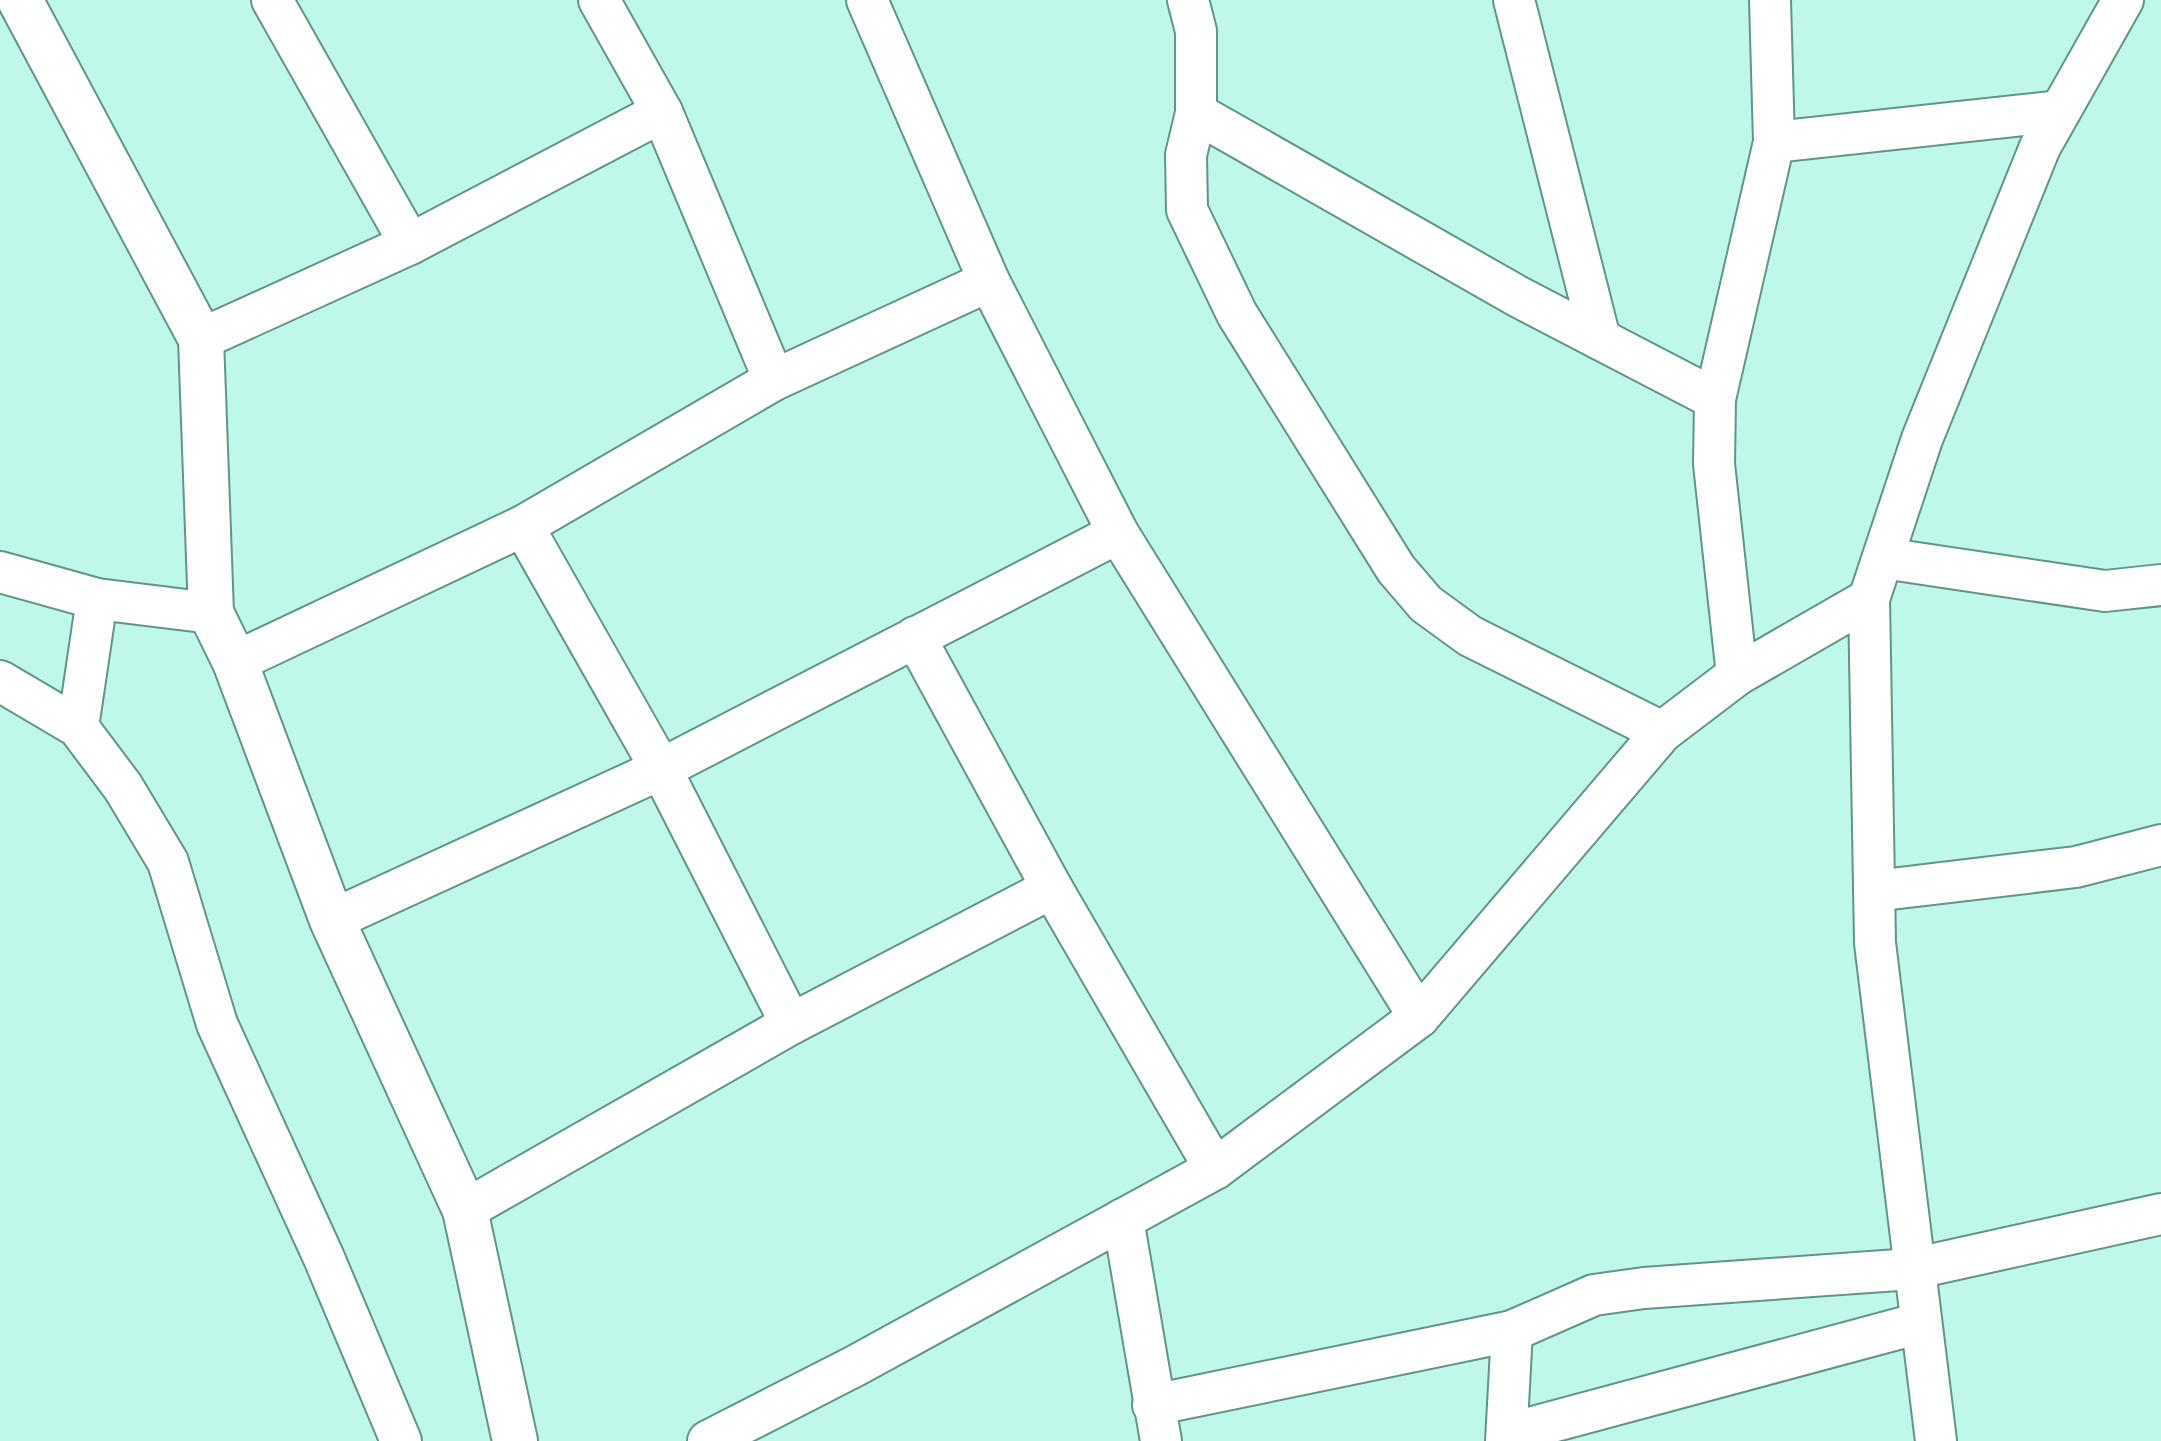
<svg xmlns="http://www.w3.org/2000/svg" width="2161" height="1441" viewBox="0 0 2161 1441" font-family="Manrope,sans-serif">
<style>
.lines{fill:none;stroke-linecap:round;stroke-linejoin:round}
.minor-casing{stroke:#5f958a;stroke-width:44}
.tertiary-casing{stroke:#5f958a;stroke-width:48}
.minor{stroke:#fff;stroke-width:40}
.tertiary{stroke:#fff;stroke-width:44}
</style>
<rect width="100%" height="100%" fill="#bff8eb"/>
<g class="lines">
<g class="minor-casing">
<g id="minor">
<polyline points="272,0 410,244"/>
<polyline points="599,0 662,112 774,380"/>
<polyline points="867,0 989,281 1118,533 1419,1017"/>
<polyline points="1188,0 1196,31 1196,113 1186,155 1187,210 1237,314 1396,569 1426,604 1470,636 1662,732"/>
<polyline points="1514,0 1600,339"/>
<polyline points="1196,113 1517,296 1715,399"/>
<polyline points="1774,142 2060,111"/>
<polyline points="201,339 410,244 662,112"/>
<polyline points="523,526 661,769 791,1024"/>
<polyline points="1883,558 2105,591 2161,585"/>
<polyline points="0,572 97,599 211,613"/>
<polyline points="1869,599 1875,943 1936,1441"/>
<polyline points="915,637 1052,888 1215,1169"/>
<polyline points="235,662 523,526 774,380 989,281"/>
<polyline points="1737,675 1714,464 1715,399 1774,142 1770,0"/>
<polyline points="0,681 78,727 123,787 168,862 217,1024 324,1258 401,1441"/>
<polyline points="78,727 97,599"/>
<polyline points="1874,891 2076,867 2161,845"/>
<polyline points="332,920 661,769 1118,533"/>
<polyline points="465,1210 791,1024 1052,888"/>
<polyline points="1123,1219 1161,1441"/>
<polyline points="1153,1405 1512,1331 1594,1295 1644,1288 1912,1269 2161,1214"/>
<polyline points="1507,1434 1920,1323"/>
<polyline points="708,1441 855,1366 1215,1169 1419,1017 1662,732 1737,675 1869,599 1922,439 2040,147 2123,0"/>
<polyline points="1506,1441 1512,1331"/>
</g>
</g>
<g class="tertiary-casing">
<polyline id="tertiary" points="20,0 201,339 211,613 235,662 332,920 465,1210 515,1441"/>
</g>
<use href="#minor" class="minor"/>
<use href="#tertiary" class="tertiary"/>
</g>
</svg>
